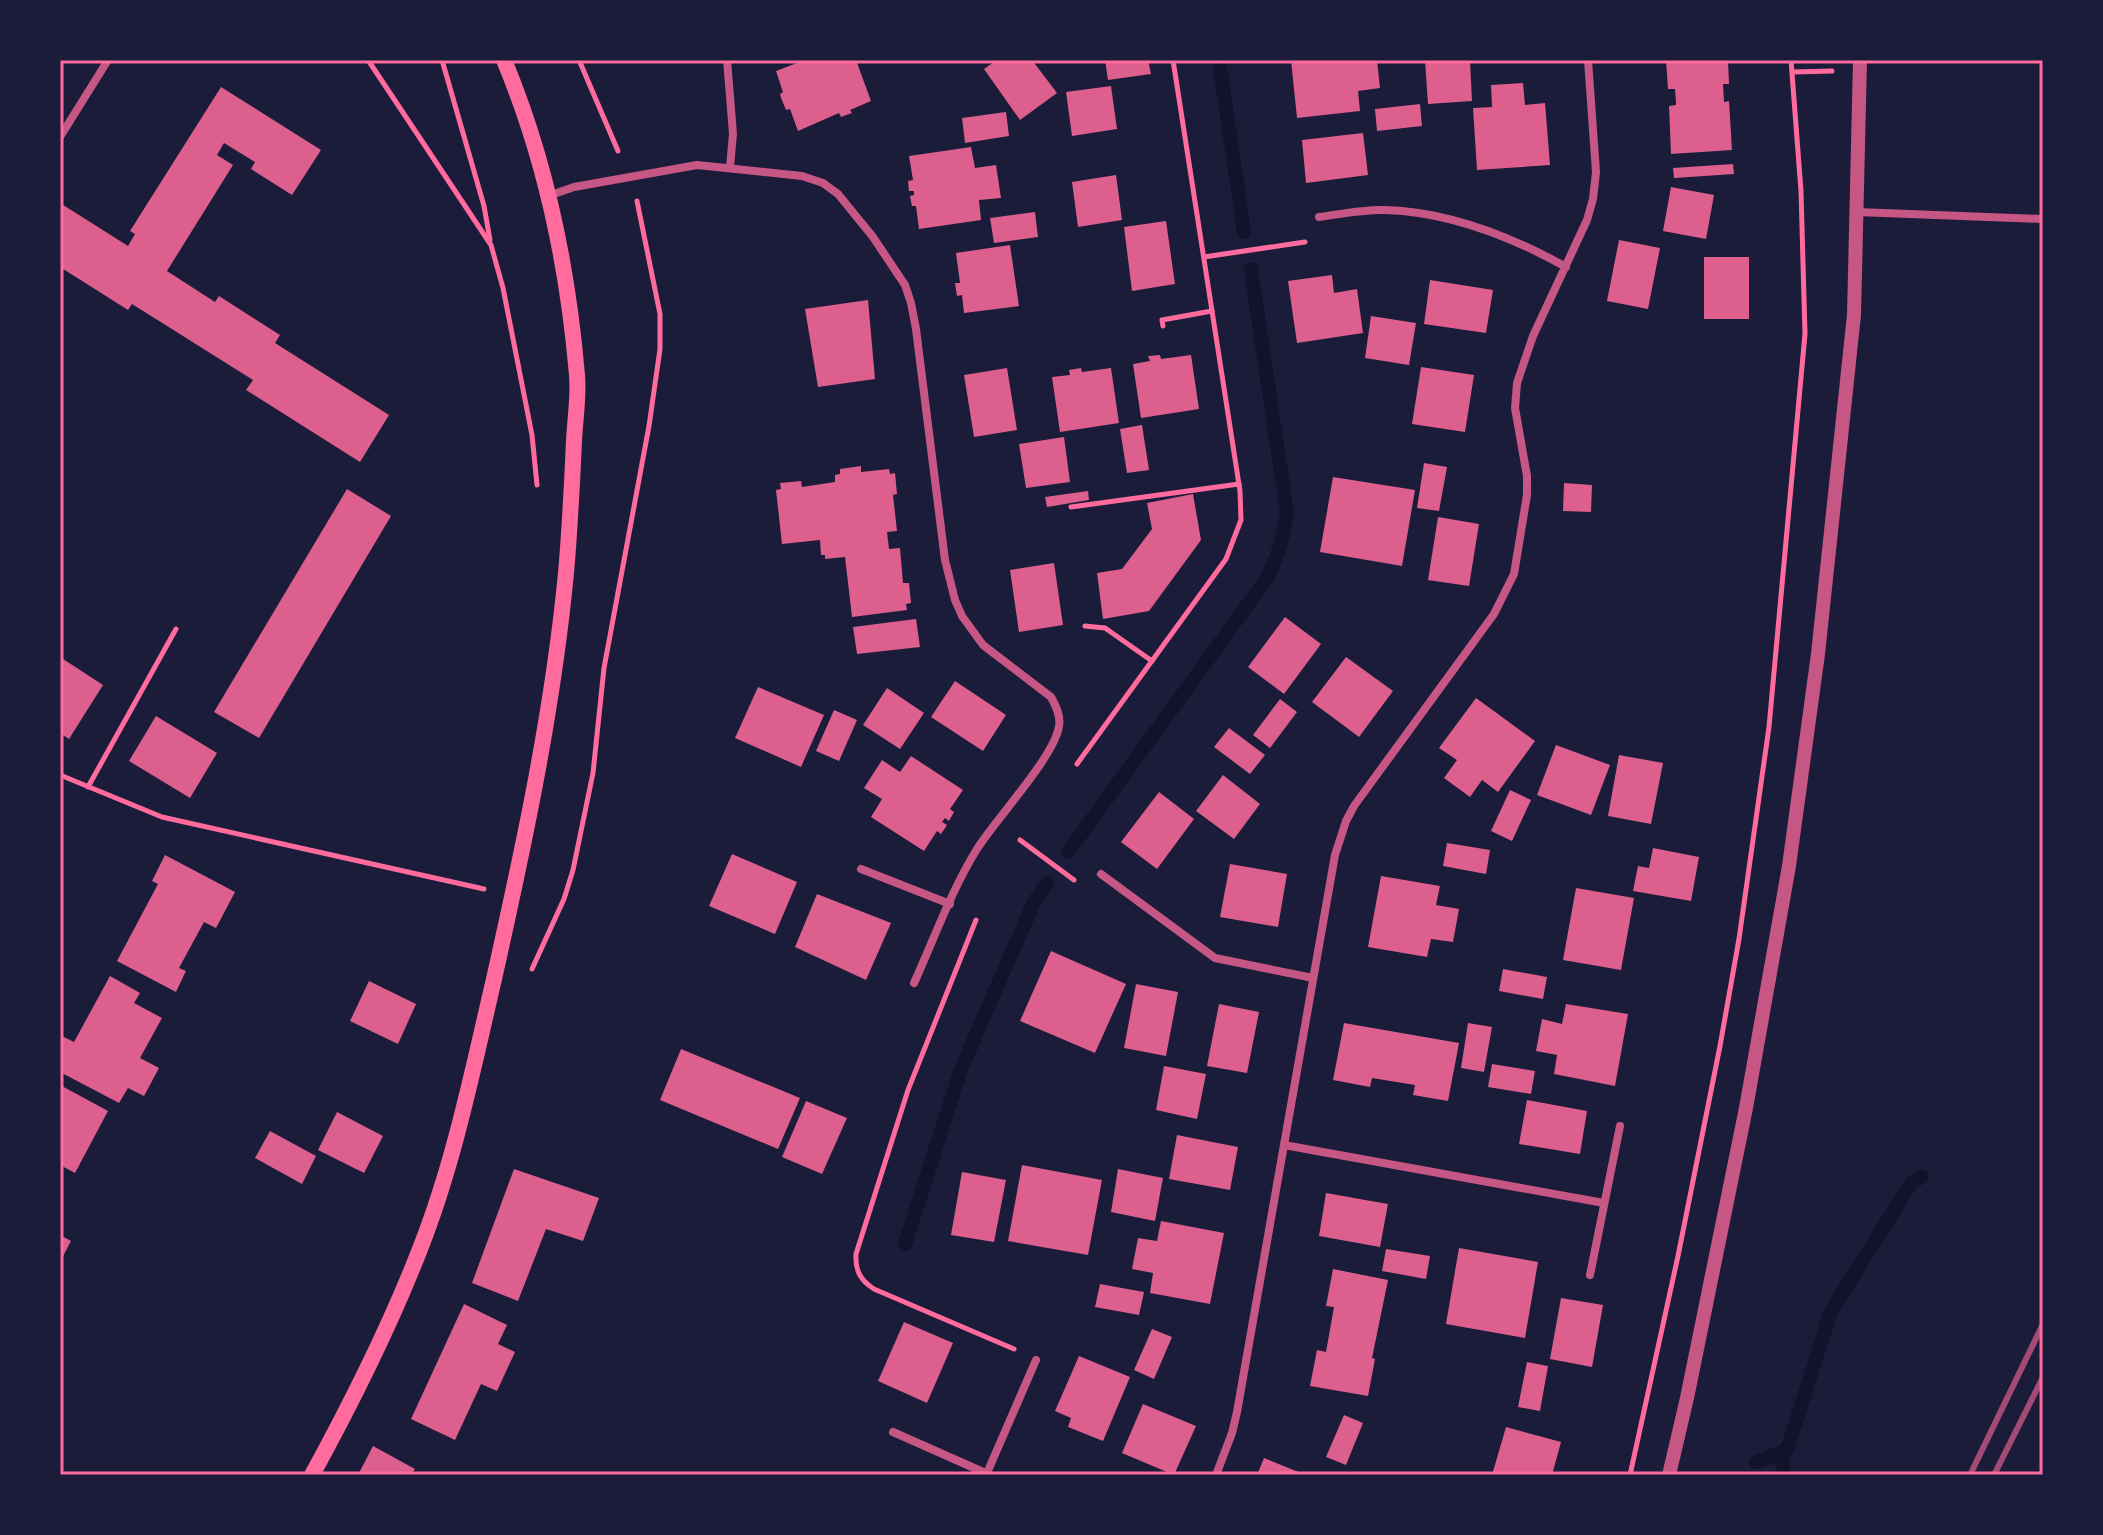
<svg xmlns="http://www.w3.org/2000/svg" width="2103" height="1535" viewBox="0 0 2103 1535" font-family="'Noto Sans',sans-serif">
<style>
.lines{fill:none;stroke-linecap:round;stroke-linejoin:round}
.stream{stroke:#12122b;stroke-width:14}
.building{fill:#dd5f8e}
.path{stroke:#ff6b9d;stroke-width:5}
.minor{stroke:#c65784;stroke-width:8}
.tertiary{stroke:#c65784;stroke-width:14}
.secondary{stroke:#ff6b9d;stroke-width:16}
.rail{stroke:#a44b75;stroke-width:6}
.neatline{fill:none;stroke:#ff6b9d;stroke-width:3}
</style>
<rect width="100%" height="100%" fill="#1b1b3a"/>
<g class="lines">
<g class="stream">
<polyline points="1219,60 1244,232"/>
<path d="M1068 852 1267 578C1278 556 1284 537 1287 513L1251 269"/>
<polyline points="905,1244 961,1069 1034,902 1047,883"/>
<polyline points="1781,1453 1784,1475"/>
<polyline points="1756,1462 1787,1450 1831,1311 1912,1182 1922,1177"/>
</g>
</g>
<g class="building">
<polygon points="805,60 856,60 871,101 850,110 852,113 841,117 839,113 798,131 790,109 786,110 781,98 780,94 783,92 776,71"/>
<polygon points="997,60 1032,60 1057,93 1020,120 984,69"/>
<polygon points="1105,60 1148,60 1151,74 1108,80"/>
<polygon points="1291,60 1377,60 1380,88 1358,91 1360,111 1297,118"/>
<polygon points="1425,60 1470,60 1472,101 1428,104"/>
<polygon points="1666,60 1728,60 1729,84 1723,84 1724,102 1729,101 1732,150 1671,154 1669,106 1676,105 1676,102 1675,89 1668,89"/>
<polygon points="1523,83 1525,105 1545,103 1550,165 1477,170 1473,108 1492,107 1491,85"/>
<polygon points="1111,86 1117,129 1072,136 1066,92"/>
<polygon points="221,87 321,150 292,195 251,169 255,162 224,143 217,155 233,165 167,271 215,302 219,296 280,335 275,343 389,415 360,462 246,390 253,380 132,304 128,310 60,267 60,203 128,246 135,234 130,231"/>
<polygon points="1420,104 1422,126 1377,131 1375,109"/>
<polygon points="1006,112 1009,136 965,143 962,118"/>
<polygon points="1363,133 1368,175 1306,183 1302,140"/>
<polygon points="971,147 975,168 996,165 1001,198 979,200 981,220 919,229 916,206 912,206 910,196 914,195 914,191 909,191 908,181 913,180 909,156"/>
<polygon points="1733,164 1734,174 1674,178 1673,168"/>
<polygon points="1116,175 1122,220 1078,227 1072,182"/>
<polygon points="1671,187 1714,195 1706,239 1663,231"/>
<polygon points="1035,212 1038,237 994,243 990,218"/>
<polygon points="1166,221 1175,284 1132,291 1124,227"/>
<polygon points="1619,240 1660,248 1648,309 1607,301"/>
<polygon points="1010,245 1019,306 964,313 962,295 957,296 955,283 960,283 956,253"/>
<rect x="1704" y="257" width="45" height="62"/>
<polygon points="1332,275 1334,293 1357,289 1363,333 1297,343 1288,281"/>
<polygon points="1430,280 1493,290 1486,333 1424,324"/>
<polygon points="868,300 875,379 818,387 805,309"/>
<polygon points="1371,316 1416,323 1409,365 1365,358"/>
<polygon points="1160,355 1161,359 1191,355 1199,409 1141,418 1133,364 1150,361 1148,356"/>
<polygon points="1421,367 1474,375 1465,432 1412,424"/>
<polygon points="1007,368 1017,430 974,437 964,375"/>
<polygon points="1081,368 1082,372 1111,368 1119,423 1060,432 1052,377 1070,375 1069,370"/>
<polygon points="1142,425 1149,470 1127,473 1120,429"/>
<polygon points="1064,437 1070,482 1026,488 1019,444"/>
<polygon points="1424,463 1447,467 1439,511 1417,508"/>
<polygon points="861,466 861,472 889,469 890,474 895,473 897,494 893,495 897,531 887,532 889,549 900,548 903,583 909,583 911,603 906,604 907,610 852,617 845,557 825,559 825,555 821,555 820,540 782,544 776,490 781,489 780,483 801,481 802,487 835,482 835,475 840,474 840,469"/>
<polygon points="1333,477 1415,490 1402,566 1320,552"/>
<polygon points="1564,483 1592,485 1591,512 1563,511"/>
<polygon points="347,489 391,516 259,738 214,712"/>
<polygon points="1088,491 1089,500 1047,507 1045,497"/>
<polygon points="1193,494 1201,540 1149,611 1103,619 1097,573 1122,569 1152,529 1147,503"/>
<polygon points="1438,517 1479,524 1469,586 1428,580"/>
<polygon points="1054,563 1063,625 1019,632 1010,570"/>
<polygon points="1285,617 1321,644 1284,694 1248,667"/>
<polygon points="916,619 920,647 857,654 853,627"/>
<polygon points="60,657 103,685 69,739 60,733"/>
<polygon points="1346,657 1393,691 1359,737 1312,702"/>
<polygon points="955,681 1006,715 983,751 931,717"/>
<polygon points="758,687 824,715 801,767 735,738"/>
<polygon points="887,688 924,713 900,749 863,725"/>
<polygon points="1476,698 1535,741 1498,792 1482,780 1470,797 1444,778 1457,760 1439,748"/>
<polygon points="1280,699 1297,712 1270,748 1253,735"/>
<polygon points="834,710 857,720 839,761 816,751"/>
<polygon points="156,716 217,753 190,798 129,761"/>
<polygon points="1229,728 1265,755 1250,774 1214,747"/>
<polygon points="1556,745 1610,765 1591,815 1537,795"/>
<polygon points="1619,755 1663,763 1651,824 1608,816"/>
<polygon points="911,756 963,790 950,809 954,812 949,821 945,818 942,822 947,825 941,834 937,831 924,851 871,817 882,799 864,788 882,760 900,772"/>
<polygon points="1223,775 1260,804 1234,839 1196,811"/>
<polygon points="1510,790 1531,800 1512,841 1491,831"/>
<polygon points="1159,792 1194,819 1157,869 1121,842"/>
<polygon points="1447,843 1490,850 1486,874 1443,866"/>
<polygon points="1653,848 1699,857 1691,901 1633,891 1638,866 1649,868"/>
<polygon points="732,854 797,882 775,934 709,906"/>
<polygon points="165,855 235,892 216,928 204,922 179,968 186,971 176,992 117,961 158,884 152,881"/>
<polygon points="1230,864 1287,874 1278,927 1220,917"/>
<polygon points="1381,876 1440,886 1436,905 1459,909 1453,942 1431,939 1427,957 1368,947"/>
<polygon points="1576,888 1634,898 1621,970 1563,960"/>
<polygon points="817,894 891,923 866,980 795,947"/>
<polygon points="1051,951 1126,984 1095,1053 1020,1021"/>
<polygon points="1503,969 1547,977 1543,999 1499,991"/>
<polygon points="110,976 140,993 134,1003 162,1018 140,1058 159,1068 144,1096 128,1088 119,1103 60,1072 60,1035 74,1042"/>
<polygon points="369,981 416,1004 398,1044 350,1021"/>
<polygon points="1136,984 1178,992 1166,1056 1124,1048"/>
<polygon points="1219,1004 1259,1012 1247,1073 1207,1066"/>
<polygon points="1566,1004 1628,1014 1615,1086 1554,1074 1557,1055 1536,1051 1542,1019 1562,1024"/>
<polygon points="1344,1023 1459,1043 1448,1101 1413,1095 1415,1085 1372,1078 1370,1087 1333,1080"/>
<polygon points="1468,1023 1492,1027 1484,1072 1461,1068"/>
<polygon points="681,1049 800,1098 778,1149 660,1100"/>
<polygon points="1492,1064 1535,1071 1531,1094 1488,1087"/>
<polygon points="1164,1066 1206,1074 1197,1119 1156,1110"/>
<polygon points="60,1085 108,1111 75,1173 60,1165"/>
<polygon points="1527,1100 1587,1111 1580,1154 1519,1144"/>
<polygon points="806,1101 847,1118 822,1174 782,1157"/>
<polygon points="337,1112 383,1136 364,1173 318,1150"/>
<polygon points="270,1131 316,1156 302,1184 255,1158"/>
<polygon points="1177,1135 1238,1147 1230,1190 1169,1179"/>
<polygon points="1022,1165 1102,1180 1088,1255 1008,1241"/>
<polygon points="514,1169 599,1198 583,1241 546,1229 518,1301 472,1283"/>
<polygon points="1118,1169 1163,1178 1155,1221 1111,1212"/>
<polygon points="962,1172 1006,1180 994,1242 951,1235"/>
<polygon points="1326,1193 1388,1204 1380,1247 1319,1236"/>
<polygon points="1161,1221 1224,1233 1210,1304 1150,1293 1153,1273 1132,1269 1138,1238 1157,1241"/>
<polygon points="60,1235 71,1241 60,1262"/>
<polygon points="1459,1248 1538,1262 1525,1338 1446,1324"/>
<polygon points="1386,1249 1430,1256 1426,1279 1382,1271"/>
<polygon points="1333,1269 1388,1280 1372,1358 1375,1359 1368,1396 1310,1386 1317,1350 1326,1352 1334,1307 1326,1306"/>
<polygon points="1100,1284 1144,1292 1139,1315 1095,1307"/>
<polygon points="1561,1298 1603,1305 1592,1367 1550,1359"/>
<polygon points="464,1304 507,1325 498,1344 515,1352 497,1391 481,1384 455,1440 411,1419"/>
<polygon points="904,1322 953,1343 927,1403 878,1381"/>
<polygon points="1152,1329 1172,1337 1154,1379 1134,1370"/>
<polygon points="1079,1356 1130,1377 1103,1441 1068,1427 1071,1418 1055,1411"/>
<polygon points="1527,1362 1548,1366 1540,1411 1518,1407"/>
<polygon points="1143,1404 1196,1426 1174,1475 1122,1453"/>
<polygon points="1344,1415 1363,1423 1346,1465 1326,1457"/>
<polygon points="1506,1427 1561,1442 1552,1475 1492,1475"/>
<polygon points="373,1446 415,1469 411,1475 358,1475"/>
<polygon points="1264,1458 1306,1475 1257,1475"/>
</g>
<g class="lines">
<g class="path">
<polyline points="368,60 491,245 503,288 532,435 537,485"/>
<polyline points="442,60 484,206 490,240"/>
<polyline points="579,60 618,151"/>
<polyline points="1793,72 1832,71"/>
<polyline points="1204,257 1305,242"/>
<polyline points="1163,326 1162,320 1212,311"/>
<polyline points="1071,507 1239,484"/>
<polyline points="1085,626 1105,628 1152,661"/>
<polyline points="1077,764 1226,559 1241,520 1240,491 1173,60"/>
<polyline points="60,775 162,817 484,889"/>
<polyline points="88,787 176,629"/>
<polyline points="1020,840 1074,880"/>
<path d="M976 920 908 1090 856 1254C855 1270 860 1280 874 1289L1014 1349"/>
<polyline points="532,969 564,899 573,870 593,773 604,668 649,426 660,349 660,314 637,201"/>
<polyline points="1630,1475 1678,1256 1720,1046 1739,939 1769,727 1805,334 1801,191 1791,60"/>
</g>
<g class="minor">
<polyline points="727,60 733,134 730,167"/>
<polyline points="60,137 108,60"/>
<path d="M548 196 574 187 697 165 802 176 823 183 838 194 873 237 905 285 911 303 916 329 945 560 955 600 962 616 983 645 1051 697C1056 706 1061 716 1059 726 1055 756 995 820 977 849 951 891 934 939 914 983"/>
<polyline points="1857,212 2043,219"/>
<path d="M1319 217C1341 214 1364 209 1386 210 1449 212 1512 237 1566 267"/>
<polyline points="861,869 950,904"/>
<polyline points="1101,874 1215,958 1313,978"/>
<polyline points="1284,1145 1604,1203"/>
<polyline points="1590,1275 1620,1126"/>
<polyline points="893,1432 990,1475"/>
<polyline points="987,1473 1036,1360"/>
<polyline points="1216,1475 1232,1433 1237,1412 1335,855 1346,821 1354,806 1494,614 1514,574 1527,495 1527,476 1515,408 1517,383 1533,336 1587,220 1593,199 1596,172 1588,60"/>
</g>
<polyline class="tertiary" points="1669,1475 1687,1398 1746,1108 1789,866 1818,654 1854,315 1860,60"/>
<path class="secondary" d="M312 1475C352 1402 390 1326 420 1249 454 1163 473 1069 494 979 524 845 553 710 566 573 570 529 572 485 574 441 575 419 579 396 577 375 568 269 545 158 504 60"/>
<g class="rail">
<polyline points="1970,1475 2043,1324"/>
<polyline points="1994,1475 2043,1377"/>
</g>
</g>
<rect width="2103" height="1535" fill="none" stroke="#1b1b3a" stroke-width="124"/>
<rect x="62" y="62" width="1979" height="1411" class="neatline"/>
</svg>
